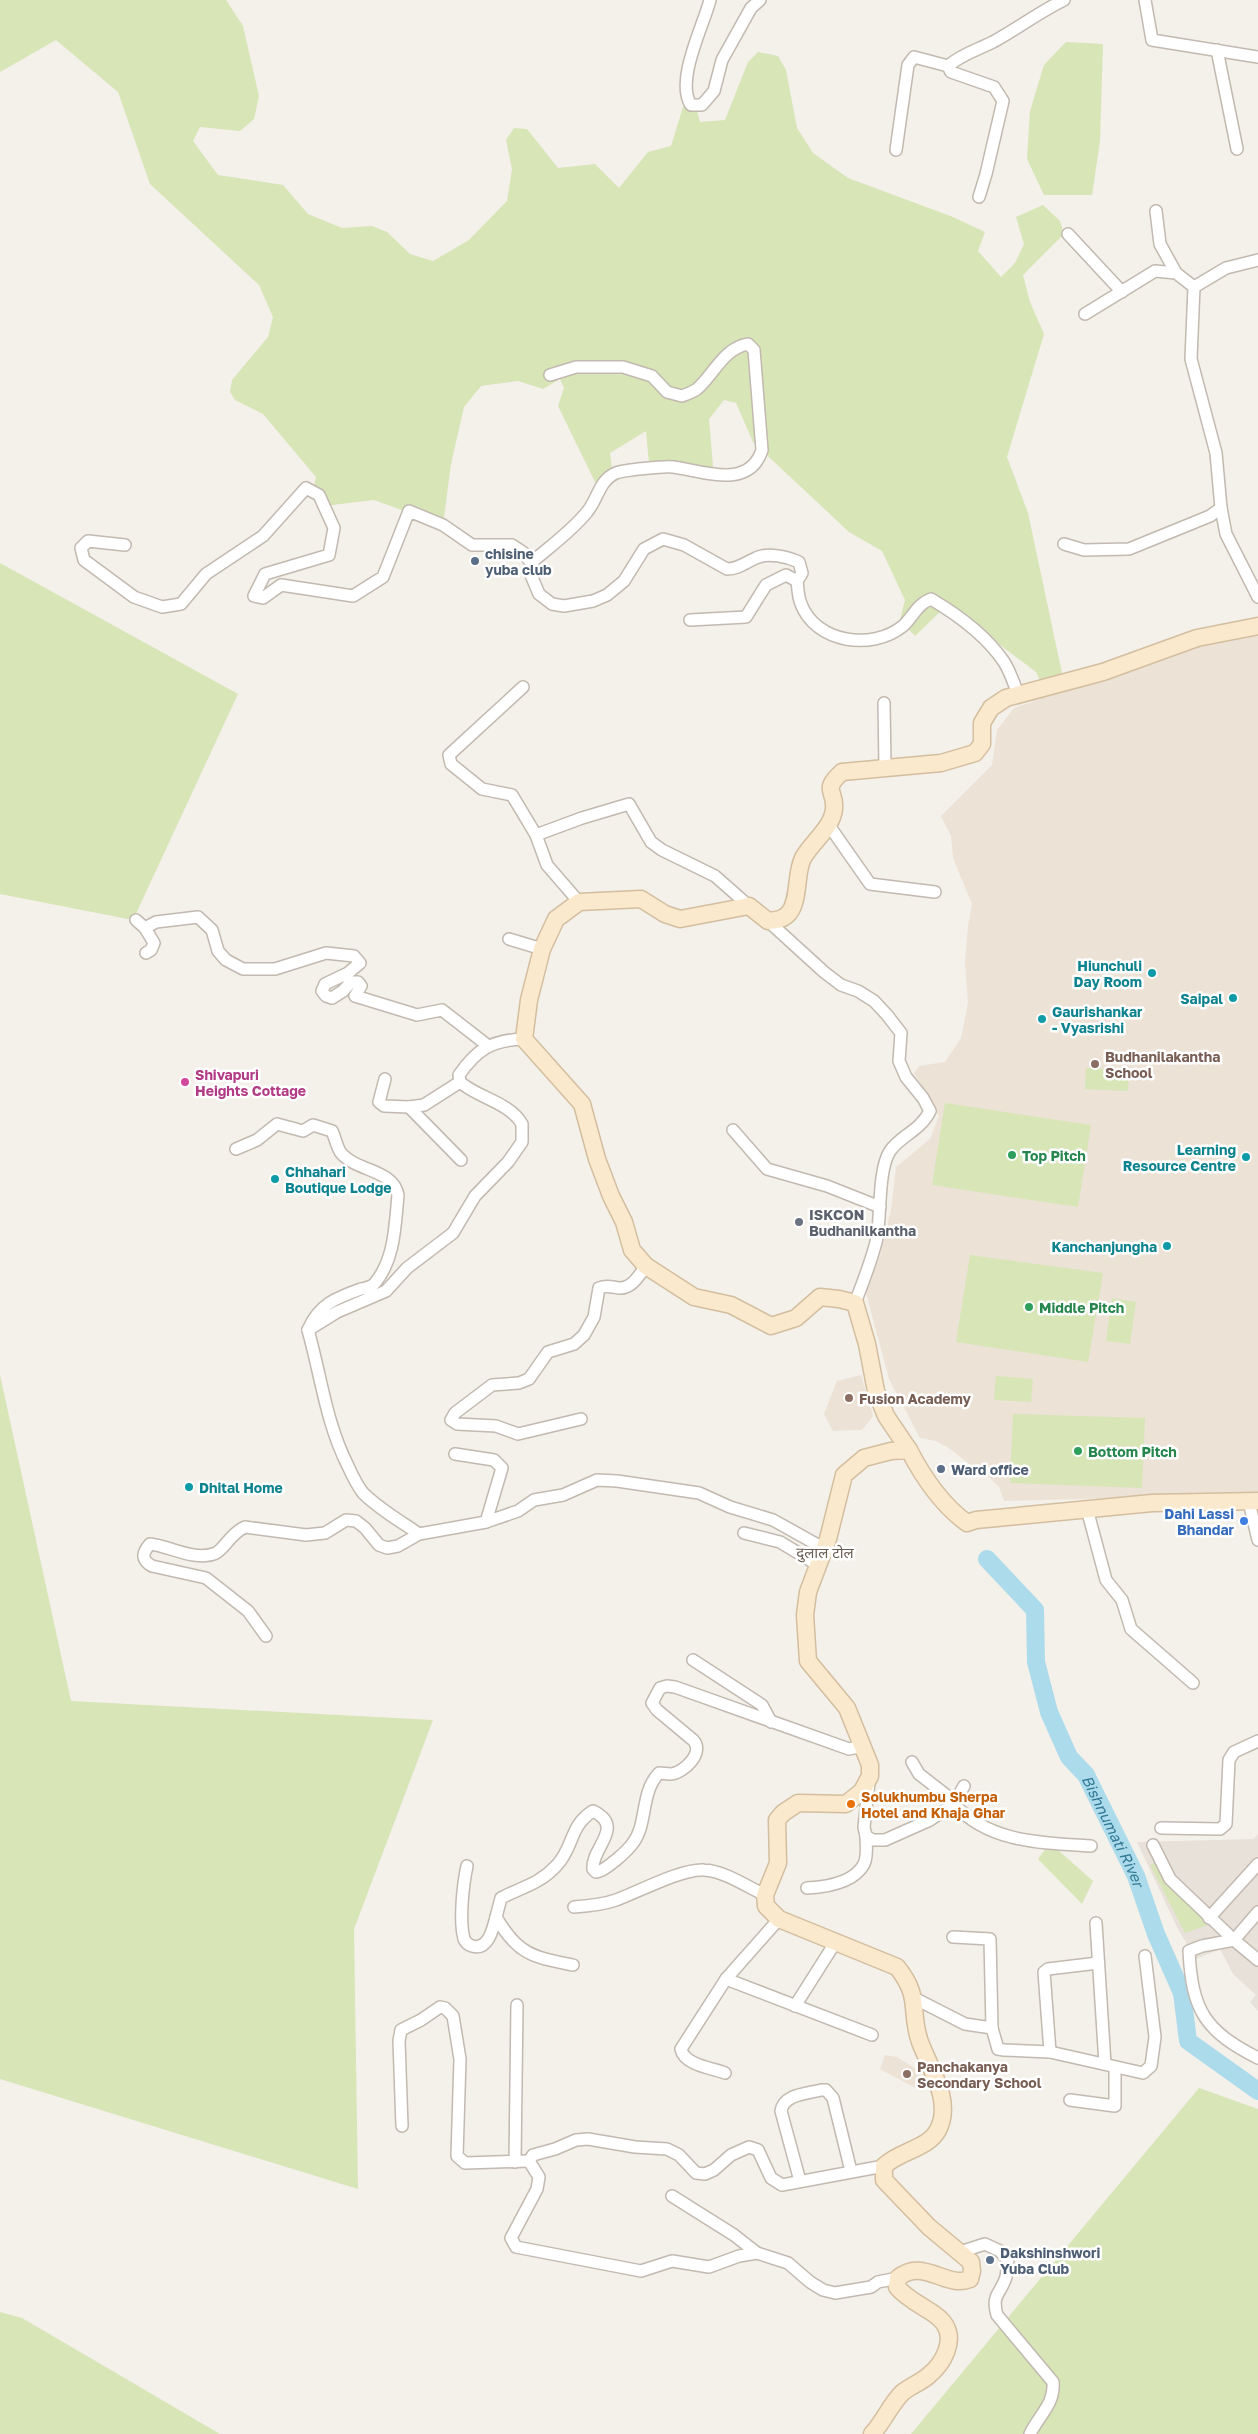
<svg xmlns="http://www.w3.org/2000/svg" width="1258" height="2434" viewBox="0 0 1258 2434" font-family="'Golos Text','Noto Sans Devanagari',sans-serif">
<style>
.residential{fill:#e8e1d9}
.education{fill:#ece2d6}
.green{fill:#d7e5b7}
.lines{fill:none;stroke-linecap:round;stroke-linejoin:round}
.river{stroke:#acdbec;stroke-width:18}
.street-casing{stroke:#c2b9b0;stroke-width:14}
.secondary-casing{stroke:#d3be9f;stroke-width:19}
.street{stroke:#fff;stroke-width:11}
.secondary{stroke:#fbe9ce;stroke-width:16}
.service-dot{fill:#5c6f8a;stroke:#fff;stroke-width:2}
.culture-dot{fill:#0f9aa8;stroke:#fff;stroke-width:2}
.education-dot{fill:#8d6e63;stroke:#fff;stroke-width:2}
.hotel-dot{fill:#d1479c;stroke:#fff;stroke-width:2}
.leisure-dot{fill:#2e9e5b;stroke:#fff;stroke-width:2}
.worship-dot{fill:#6b7280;stroke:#fff;stroke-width:2}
.shop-dot{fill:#3f7fe0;stroke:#fff;stroke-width:2}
.food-dot{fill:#e8710a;stroke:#fff;stroke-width:2}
.labels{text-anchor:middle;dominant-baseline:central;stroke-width:5;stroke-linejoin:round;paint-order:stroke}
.service-label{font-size:14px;font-weight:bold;fill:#4e5e75;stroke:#fff;text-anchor:start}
.culture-label{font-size:14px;font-weight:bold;fill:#0d838f;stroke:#fff;text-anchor:end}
.education-label{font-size:14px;font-weight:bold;fill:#785e54;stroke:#fff;text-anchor:start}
.hotel-label{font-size:14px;font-weight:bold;fill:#b23c85;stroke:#fff;text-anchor:start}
.leisure-label{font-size:14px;font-weight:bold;fill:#27864d;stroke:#fff;text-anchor:start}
.worship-label{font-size:14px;font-weight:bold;fill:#5b616d;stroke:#fff;text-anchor:start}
.shop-label{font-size:14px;font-weight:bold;fill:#366cbe;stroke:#fff;text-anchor:end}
.food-label{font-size:14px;font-weight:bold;fill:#c56008;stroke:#fff;text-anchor:start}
.neighbourhood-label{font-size:15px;fill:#6a5c51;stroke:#fff}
.water-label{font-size:15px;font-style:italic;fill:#337a95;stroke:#fff}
</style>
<rect width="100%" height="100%" fill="#f4f0ea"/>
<polygon class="residential" points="1258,1834 1258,2011 1250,2002 1256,1995 1233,1974 1220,1949 1196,1959 1178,1929 1137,1842 1254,1839"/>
<g class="education">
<polygon points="1258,630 1258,1494 1004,1501 999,1487 981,1469 969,1464 949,1448 936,1441 920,1438 889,1379 866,1293 880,1256 891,1210 896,1167 930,1139 939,1116 914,1073 919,1066 945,1062 961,1038 968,1003 965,963 968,926 972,904 953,858 951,836 941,816 992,765 997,730 1014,708 1181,649"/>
<polygon points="861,1375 873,1416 862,1430 833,1431 824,1414 837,1381"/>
<polygon points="885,2055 897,2057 932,2079 923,2092 880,2069"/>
</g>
<g class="green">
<polygon points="0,0 226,0 243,26 259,96 254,119 240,131 200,127 193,141 218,175 283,185 308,214 342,228 372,226 387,232 410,254 433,261 469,240 507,201 512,169 506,140 514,128 527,129 558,168 595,164 619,188 648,152 671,146 684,104 695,103 700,122 725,120 748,62 758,52 778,56 786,70 797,128 813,153 848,178 953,217 985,232 978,251 1001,277 1015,263 1024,244 1016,217 1043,205 1060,221 1064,234 1023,275 1030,302 1044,334 1007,457 1028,513 1062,673 1041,682 1036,672 947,605 915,636 900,620 905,600 882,551 849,532 753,442 736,403 724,400 709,419 713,466 708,478 669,472 650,475 646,431 610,453 613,477 596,484 558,406 564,388 560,379 543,389 518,381 481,386 464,407 451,464 443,525 374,500 324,506 313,491 316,477 263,414 235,400 230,392 232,380 268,337 273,317 259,285 150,184 118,92 56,40 0,72"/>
<polygon points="1066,42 1103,44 1100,141 1092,195 1044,195 1027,159 1030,111 1044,65"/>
<polygon points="0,563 238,694 133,920 0,894"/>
<polygon points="1086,1068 1129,1070 1128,1091 1085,1089"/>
<polygon points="945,1103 1091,1125 1078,1207 932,1185"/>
<polygon points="970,1255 1103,1273 1088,1362 956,1342"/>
<polygon points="1112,1298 1136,1302 1130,1344 1106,1341"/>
<polygon points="0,1375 71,1701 433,1720 354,1929 358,2189 0,2079"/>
<polygon points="996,1376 1033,1379 1031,1402 994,1400"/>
<polygon points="1013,1414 1145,1418 1142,1488 1010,1483"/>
<polygon points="1050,1843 1093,1881 1082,1904 1038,1859"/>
<polygon points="1159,1861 1170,1882 1208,1925 1185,1933 1150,1865"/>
<polygon points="1199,2088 1258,2109 1258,2434 911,2434"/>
<polygon points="0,2312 22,2318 220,2434 0,2434"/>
</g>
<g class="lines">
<path class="river" id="s1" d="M987 1559 1035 1610 1036 1662 1049 1712 1069 1757 1086 1775 1136 1876 1156 1934 1182 1993 1188 2041 1258 2091"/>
<g class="street-casing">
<g id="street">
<path d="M710 0C703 27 675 81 691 105H702L714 91 722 60 751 8 760 0"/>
<polyline points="1145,0 1152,40 1258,57"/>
<polyline points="1217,50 1237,149"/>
<polyline points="896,150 908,65 914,57 948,66"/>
<path d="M979 197 986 174 1003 101 994 87 951 72 948 66C962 54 977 50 993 42 1017 29 1039 12 1064 0"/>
<polyline points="1156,211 1160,244 1176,273"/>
<polyline points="1068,234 1122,292"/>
<polyline points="1194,287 1191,359 1216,453 1221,508 1226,534 1258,597"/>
<polyline points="1085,314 1155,271 1176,273 1194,287 1226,268 1258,260"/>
<polyline points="1064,544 1084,550 1129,549 1210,516 1221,508"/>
<path d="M125 545 88 541 81 548 84 560 134 597 162 607 181 604 206 574 263 536 306 488 319 495 334 528 329 555 265 574 254 596 263 598 281 585 353 596 383 577 409 511 443 525 472 545H512L524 553 531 563C549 547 572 531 587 512 598 499 599 480 616 473 623 470 665 466 673 467 704 471 749 490 762 450L754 350 748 344C724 348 714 374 697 389 693 392 687 394 682 396L667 392 652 376 623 367H576L550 375"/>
<path d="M531 563V575L539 594 552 604 564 606 593 601 607 595 624 581 644 549 663 539 684 545 727 569C739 569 746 562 756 558 768 552 788 557 799 562L802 573 797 581"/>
<path d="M690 620 746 617 766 585 786 575 797 581C798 588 798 597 801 604 816 643 872 651 903 626 913 617 917 604 931 599 958 615 986 635 1004 662 1010 671 1014 684 1018 694"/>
<polyline points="523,687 449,755 451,764 482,789 512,795 536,835 547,865 579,902"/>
<polyline points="884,703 885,768"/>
<polyline points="828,824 870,884 935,892"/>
<polyline points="536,835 582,818 629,804 651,842 662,850 715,876 749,906"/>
<polyline points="136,920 145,928 156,922 198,917 212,930 218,951 226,960 243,969 275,969 326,953 354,956 360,963 348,973 325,984 322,991 326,996 332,998 343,991 351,982 358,982 361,986 355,996 417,1015 442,1010 487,1045"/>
<path d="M768 921 824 972 841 985 858 991 874 1001 887 1015 901 1033 899 1061 906 1077 923 1098 930 1111C920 1131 900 1136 890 1151 878 1169 881 1215 877 1238 872 1260 863 1282 855 1303"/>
<polyline points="145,928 154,943 151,950 146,953"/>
<polyline points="509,939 542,949"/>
<polyline points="385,1079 379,1102 384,1106 409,1107"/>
<polyline points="460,1082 424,1105 409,1107 461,1160"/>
<polyline points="733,1130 767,1169 827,1186 880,1207"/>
<path d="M236 1149 257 1140 277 1124 303 1131 313 1125 332 1131C335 1137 337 1148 341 1153 357 1172 393 1169 398 1195 395 1225 395 1259 375 1283 372 1287 366 1288 361 1289 336 1298 319 1304 308 1330L337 1312 386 1291 407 1268 453 1233 475 1196 508 1162 522 1142V1124C509 1102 478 1098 460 1082L459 1075C477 1049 492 1040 524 1039"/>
<path d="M308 1330C321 1376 326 1423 348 1466 352 1475 357 1485 363 1493 379 1509 400 1521 419 1534"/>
<path d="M581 1419 518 1434 496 1426 457 1424 451 1420 455 1413 492 1385 519 1383 529 1379 548 1352 574 1344 584 1335 594 1317 599 1288C607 1285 611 1287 619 1288 632 1289 639 1275 646 1266"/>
<polyline points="455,1454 494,1460 502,1468 486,1522"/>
<polyline points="1249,1502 1258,1540"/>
<polyline points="1087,1509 1106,1580 1122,1600 1131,1629 1193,1683"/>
<polyline points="744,1533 780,1542 818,1565"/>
<path d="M266 1636 248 1611 206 1578 152 1566C141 1560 142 1553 150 1544 170 1546 195 1562 216 1553 225 1548 231 1533 245 1527L306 1535 325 1533 346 1520 356 1521 365 1528 379 1545 387 1548 398 1546 419 1534 486 1522 518 1511 534 1500 563 1495 597 1480 617 1481 699 1493 730 1507 773 1520 825 1549"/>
<polyline points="693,1660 762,1705 771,1722"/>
<polyline points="912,1762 919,1774 955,1802"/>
<polyline points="869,1782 864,1827 866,1836 873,1840 885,1840 930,1820 954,1804 964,1786"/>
<path d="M954 1804C989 1843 1043 1843 1091 1846"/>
<polyline points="1161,1828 1220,1829 1226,1824 1229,1760 1234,1752 1258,1741"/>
<polyline points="1153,1845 1170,1879 1234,1940 1258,1912"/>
<path d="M467 1866C463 1884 459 1921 464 1939 466 1943 468 1945 472 1946 488 1951 493 1929 496 1917"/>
<path d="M807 1888C826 1887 854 1883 864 1864 868 1856 866 1844 866 1836"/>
<path d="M574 1907C588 1906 602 1905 616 1900 638 1892 683 1868 704 1870 724 1871 746 1886 765 1895"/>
<polyline points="1209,1918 1258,1864"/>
<polyline points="1096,1923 1105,2064"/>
<polyline points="953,1937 990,1939 992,2028"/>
<path d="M1258 1960 1234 1940 1202 1946 1189 1951C1192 2011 1205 2031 1258 2058"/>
<path d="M573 1965C533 1957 518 1955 496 1917L501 1898C522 1887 540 1884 557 1865 574 1847 569 1826 593 1811 626 1827 591 1848 593 1869L596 1872C604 1871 609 1865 616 1860 622 1855 628 1850 633 1843 648 1823 640 1793 659 1773 663 1773 667 1774 671 1774 684 1773 705 1752 693 1740L657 1710 652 1703 660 1688 667 1686 675 1687 849 1749 863 1746"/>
<polyline points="726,1979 872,2035"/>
<polyline points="914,1998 965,2024 992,2028 998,2049 1004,2050 1050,2052 1143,2073 1151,2066 1155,2037 1145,1956"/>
<polyline points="795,2006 835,1943"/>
<polyline points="1050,2052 1044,1972 1048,1969 1098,1963"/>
<path d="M725 2073C712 2068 684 2065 681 2049L726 1979 779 1919"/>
<polyline points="1070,2100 1115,2106 1115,2067"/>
<polyline points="402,2126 399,2041 401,2030 421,2020 440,2007 445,2008 453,2016 460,2059 457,2156 465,2163 529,2161"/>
<polyline points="515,2162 517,2005"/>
<polyline points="884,2166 782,2185 771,2178 758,2150 749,2147 731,2155 714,2170 705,2174 696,2173 679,2155 667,2149 635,2147 588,2139 576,2140 555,2149 533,2155 529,2161 539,2177 537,2189 511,2238 516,2247 641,2271 672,2261 709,2267 739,2256 757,2253 788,2263 810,2282 823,2290 835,2293 871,2287 878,2282 898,2278"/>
<path d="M800 2181 781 2111C784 2094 806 2094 821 2090H826L833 2098 851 2171"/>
<polyline points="672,2196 734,2235 757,2253"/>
<path d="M960 2252 985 2244 1000 2251 1008 2260C1007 2266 1007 2272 1006 2277 1001 2294 991 2294 997 2315L1053 2382C1055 2404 1039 2415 1030 2434"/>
</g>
</g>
<g class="secondary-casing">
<g id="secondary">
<path d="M909 1450 886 1416 876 1391 867 1344 855 1303 839 1299 820 1297 796 1318 771 1326 731 1305 694 1297 646 1266 632 1250 624 1222 611 1196 597 1159 582 1104 524 1039 529 1000 542 949 556 919 579 902 641 899 665 914 680 919 749 906 768 921C776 920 783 920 789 913 800 899 795 874 803 858 812 842 832 828 834 809 836 790 821 791 842 772L941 763 975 753 982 744V723L991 708 1006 698 1103 672 1197 638 1258 626"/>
<path d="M872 2434C884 2421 890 2405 902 2393 910 2386 920 2383 928 2376 943 2364 957 2340 943 2322 934 2310 910 2303 897 2287L898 2278C923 2257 946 2289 970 2279L972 2271 971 2262 929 2227 884 2180V2166C899 2151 928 2149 938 2130 953 2101 930 2069 920 2042 909 2011 922 1998 897 1967L779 1919 766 1906 765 1895 778 1863 777 1820 783 1813 798 1803 846 1804 862 1791 870 1776V1765L847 1708 808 1661 805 1615 808 1592 828 1539 844 1475 864 1458 891 1451 909 1450C923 1477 942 1505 967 1523L976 1520 1152 1503 1258 1501"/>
</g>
</g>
<use href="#street" class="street"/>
<use href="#secondary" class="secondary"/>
</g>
<g class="service-dot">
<circle cx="475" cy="561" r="5"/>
<circle cx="941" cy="1469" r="5"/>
<circle cx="990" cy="2260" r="5"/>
</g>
<g class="culture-dot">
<circle cx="1152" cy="973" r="5"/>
<circle cx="1233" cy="998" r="5"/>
<circle cx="1042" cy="1019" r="5"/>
<circle cx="1246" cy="1157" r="5"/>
<circle cx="275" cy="1179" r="5"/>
<circle cx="1167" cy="1246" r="5"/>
<circle cx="189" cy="1487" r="5"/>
</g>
<g class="education-dot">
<circle cx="1095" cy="1064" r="5"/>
<circle cx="849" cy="1398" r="5"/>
<circle cx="907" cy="2074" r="5"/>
</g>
<circle class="hotel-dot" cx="185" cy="1082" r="5"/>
<g class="leisure-dot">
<circle cx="1012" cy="1155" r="5"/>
<circle cx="1029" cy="1307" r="5"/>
<circle cx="1078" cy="1451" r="5"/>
</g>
<circle class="worship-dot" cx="799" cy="1222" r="5"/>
<circle class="shop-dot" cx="1244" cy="1521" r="5"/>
<circle class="food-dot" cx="851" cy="1804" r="5"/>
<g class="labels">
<g class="service-label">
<text x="485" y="553">chisine<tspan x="485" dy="16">yuba club</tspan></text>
<text x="951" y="1469">Ward office</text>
<text x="1000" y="2252">Dakshinshwori<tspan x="1000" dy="16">Yuba Club</tspan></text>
</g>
<g class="culture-label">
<text x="1142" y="965">Hiunchuli<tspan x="1142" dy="16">Day Room</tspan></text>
<text x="1223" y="998">Saipal</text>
<text x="1052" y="1011" text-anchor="start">Gaurishankar<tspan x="1052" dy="16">- Vyasrishi</tspan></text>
<text x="1236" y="1149">Learning<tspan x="1236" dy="16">Resource Centre</tspan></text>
<text x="285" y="1171" text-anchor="start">Chhahari<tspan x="285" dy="16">Boutique Lodge</tspan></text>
<text x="1157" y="1246">Kanchanjungha</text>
<text x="199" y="1487" text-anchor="start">Dhital Home</text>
</g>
<g class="education-label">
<text x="1105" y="1056">Budhanilakantha<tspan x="1105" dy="16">School</tspan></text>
<text x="859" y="1398">Fusion Academy</text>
<text x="917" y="2066">Panchakanya<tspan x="917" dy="16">Secondary School</tspan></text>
</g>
<g class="hotel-label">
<text x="195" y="1074">Shivapuri<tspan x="195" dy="16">Heights Cottage</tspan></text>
</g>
<g class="leisure-label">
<text x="1022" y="1155">Top Pitch</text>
<text x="1039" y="1307">Middle Pitch</text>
<text x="1088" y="1451">Bottom Pitch</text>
</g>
<g class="worship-label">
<text x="809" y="1214">ISKCON<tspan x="809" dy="16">Budhanilkantha</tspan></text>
</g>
<g class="shop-label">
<text x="1234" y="1513">Dahi Lassi<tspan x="1234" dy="16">Bhandar</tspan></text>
</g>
<g class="food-label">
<text x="861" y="1796">Solukhumbu Sherpa<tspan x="861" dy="16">Hotel and Khaja Ghar</tspan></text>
</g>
<g class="neighbourhood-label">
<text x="825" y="1552">दुलाल टोल</text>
</g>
<g class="water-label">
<text stroke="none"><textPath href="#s1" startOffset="310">Bishnumati River</textPath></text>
</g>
</g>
</svg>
